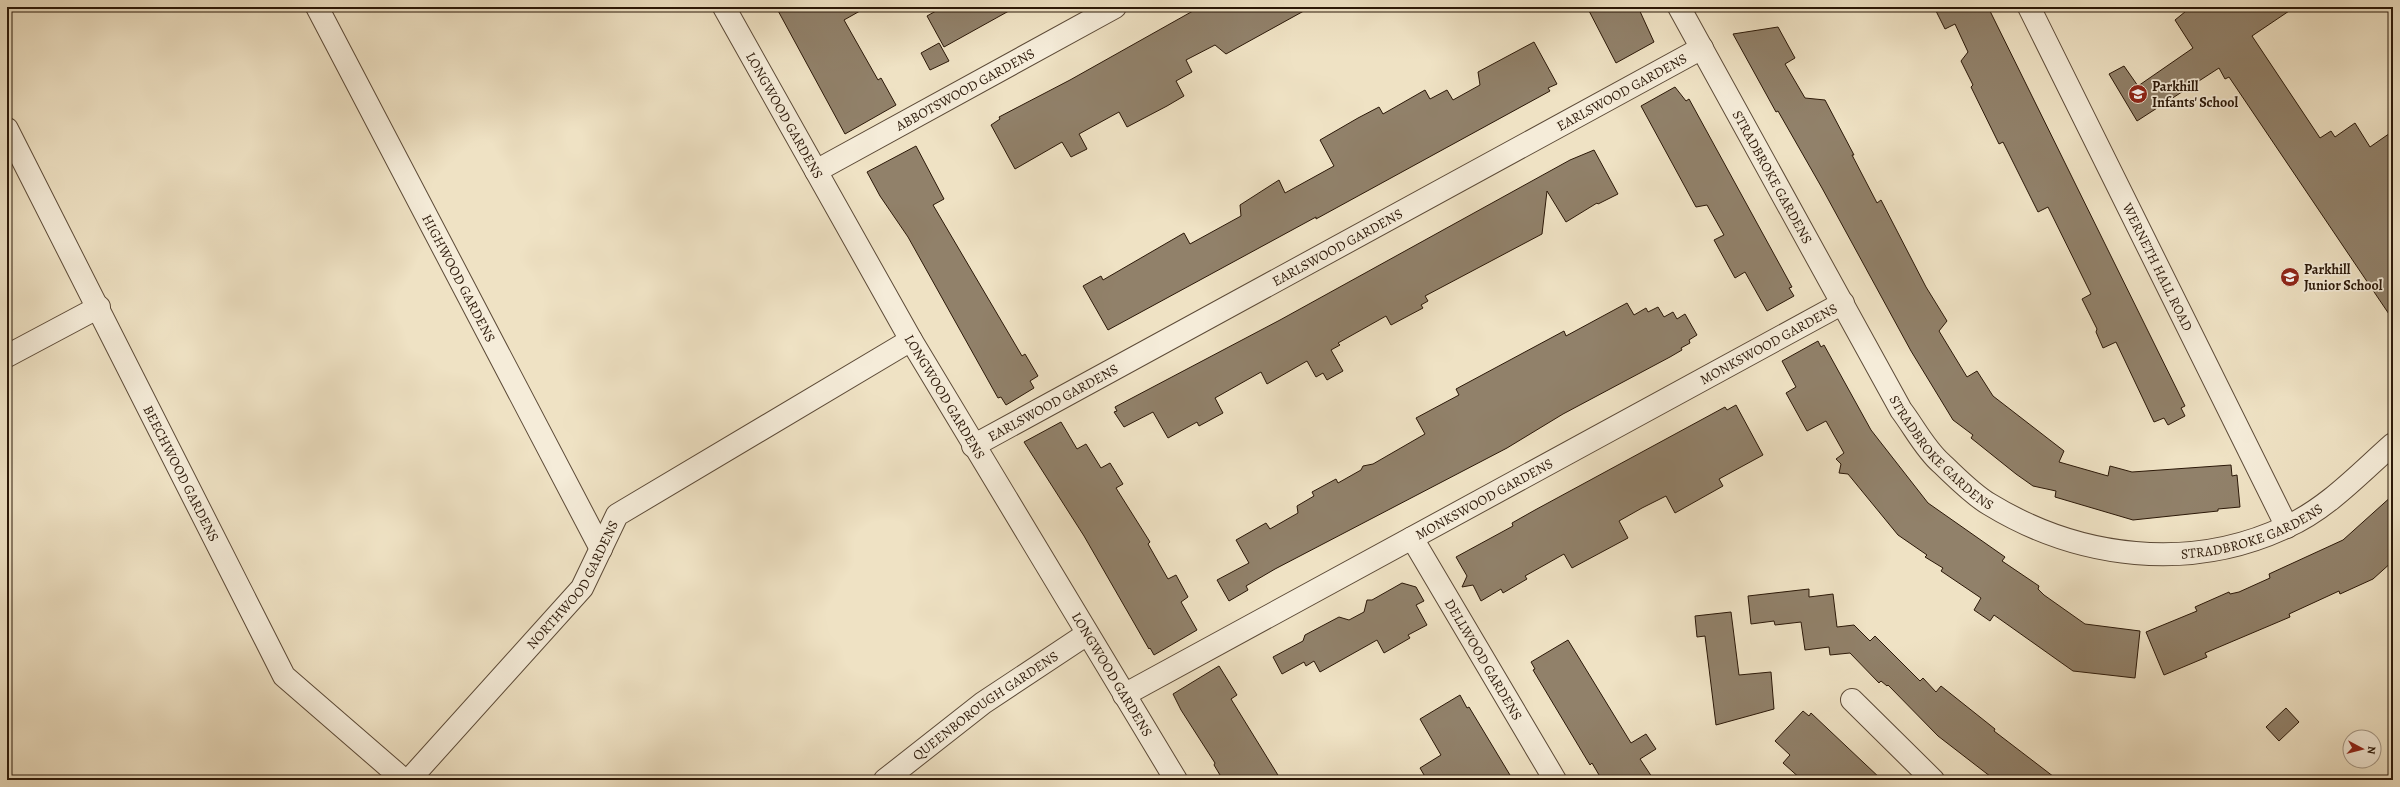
<svg xmlns="http://www.w3.org/2000/svg" width="2400" height="787" viewBox="0 0 2400 787" font-family="Alegreya,serif">
<style>
.building{fill:#91816a;stroke:#2b1808}
.lines{fill:none;stroke-linecap:round;stroke-linejoin:round}
.minor-casing{stroke:#5c4a37;stroke-width:24}
.minor{stroke:#f5ecd9;stroke-width:22}
.labels{text-anchor:middle;dominant-baseline:central;stroke-width:3.5;stroke-linejoin:round;paint-order:stroke}
.poi-label{font-size:14px;font-weight:bold;fill:#2b1808;stroke:#f5ecd9;text-anchor:start}
.street-label{font-size:14px;fill:#2b1808;stroke:#f5ecd9}
</style>
<rect width="100%" height="100%" fill="#efe2c4"/>
<filter id="stains"><feTurbulence type="fractalNoise" baseFrequency=".005" numOctaves="4"/><feColorMatrix values="0 0 0 0 .2 0 0 0 0 .09 0 0 0 0 .02 0 0 0 .5 -.17"/></filter>
<radialGradient id="worn" r=".72"><stop offset=".6" stop-color="#630" stop-opacity="0"/><stop offset="1" stop-color="#630" stop-opacity=".3"/></radialGradient>
<g class="building">
<polygon points="776,7 867,7 844,20 878,80 881,78 896,105 845,134"/>
<polygon points="943,7 1016,7 944,47 927,16"/>
<polygon points="1200,7 1311,7 1226,54 1215,45 1186,60 1192,72 1176,81 1184,96 1167,106 1127,127 1119,112 1079,134 1087,149 1071,157 1062,142 1015,169 991,125 1000,119 999,117 1070,80"/>
<polygon points="1587,7 1638,7 1654,42 1616,63"/>
<polygon points="1934,7 1988,7 2185,406 2181,408 2185,416 2168,425 2164,418 2154,422 2116,342 2103,348 2096,332 2097,329 2082,299 2091,294 2048,207 2038,212 2003,142 1999,144 1971,87 1973,85 1961,61 1968,52 1955,24 1945,29"/>
<polygon points="2191,7 2295,7 2252,36 2320,138 2331,131 2335,137 2355,123 2370,147 2393,131 2393,320 2229,77 2225,79 2219,68 2137,121 2109,74 2124,66 2138,86 2193,48 2175,20"/>
<polygon points="1778,27 1795,58 1785,64 1805,98 1825,100 1854,155 1852,155 1877,203 1881,200 1926,287 1947,321 1939,331 1967,377 1977,371 1993,396 2064,451 2059,462 2108,476 2110,466 2132,472 2231,465 2232,476 2237,475 2240,507 2218,509 2218,511 2133,520 2055,497 2056,491 2033,486 2016,474 1971,438 1973,435 1953,420 1911,351 1822,188 1778,111 1776,112 1733,34"/>
<polygon points="1534,42 1557,84 1548,88 1550,91 1316,219 1316,217 1108,330 1083,286 1101,276 1103,280 1184,233 1190,244 1241,216 1240,205 1279,180 1285,193 1334,166 1320,140 1358,118 1379,107 1383,114 1425,90 1430,99 1447,90 1453,100 1480,85 1478,72"/>
<polygon points="939,43 949,61 930,70 921,53"/>
<polygon points="1675,87 1686,101 1689,99 1792,287 1789,288 1794,296 1767,311 1745,272 1735,278 1714,240 1724,235 1707,205 1696,207 1641,106"/>
<polygon points="916,146 944,199 933,205 1022,356 1025,354 1038,376 1030,381 1034,388 1006,405 1001,397 998,398 908,237 880,196 867,172"/>
<polygon points="1594,150 1618,194 1598,204 1597,203 1566,222 1547,191 1542,234 1425,296 1428,301 1421,305 1423,308 1391,325 1386,316 1338,343 1340,345 1331,350 1343,371 1327,380 1323,373 1316,377 1307,361 1267,384 1261,372 1215,398 1223,413 1199,426 1197,422 1168,438 1153,412 1124,427 1114,412 1117,411 1115,407 1280,320 1570,160"/>
<polygon points="1627,303 1634,315 1646,308 1648,312 1658,307 1664,317 1673,312 1677,319 1685,314 1697,335 1689,340 1690,343 1681,348 1682,350 1670,357 1563,414 1507,448 1275,569 1246,586 1248,590 1229,601 1217,580 1249,563 1236,540 1266,523 1270,529 1298,513 1297,506 1314,496 1312,492 1336,479 1338,483 1361,470 1363,466 1373,464 1425,434 1416,418 1459,395 1456,389 1564,331 1566,336"/>
<polygon points="1818,341 1821,347 1824,345 1871,430 1928,503 2005,557 2002,561 2039,586 2038,589 2044,595 2085,624 2140,631 2135,678 2073,671 1994,615 1990,621 1974,610 1981,598 1941,571 1943,568 1925,557 1927,555 1898,535 1848,474 1839,473 1841,464 1836,459 1844,453 1826,421 1807,431 1786,393 1796,387 1782,361"/>
<polygon points="1736,405 1763,455 1719,479 1723,486 1675,513 1666,496 1642,508 1619,521 1628,538 1572,568 1564,554 1525,576 1527,579 1503,593 1501,589 1481,601 1473,585 1462,587 1467,576 1456,557 1513,526 1512,523 1535,510 1725,407 1727,410"/>
<polygon points="1061,422 1077,449 1086,444 1101,468 1110,463 1123,484 1116,488 1150,542 1148,544 1168,579 1176,575 1188,597 1181,602 1197,630 1154,655 1150,648 1149,649 1084,536 1024,442"/>
<polygon points="2393,495 2393,561 2373,579 2340,594 2339,591 2289,614 2290,617 2205,653 2207,657 2164,675 2146,632 2197,611 2195,607 2229,592 2230,594 2239,592 2270,578 2269,574 2343,540"/>
<polygon points="1402,583 1416,587 1424,601 1416,605 1427,625 1408,635 1410,638 1384,653 1377,640 1320,672 1314,661 1306,666 1304,662 1282,674 1273,657 1303,641 1305,635 1339,617 1349,620 1364,612 1367,600 1372,600"/>
<polygon points="1809,589 1809,597 1833,594 1837,627 1854,625 1870,641 1875,636 1920,681 1923,678 1936,692 1941,686 1995,729 1994,731 2058,780 1995,780 1938,736 1888,685 1887,686 1881,681 1879,683 1850,653 1830,655 1829,647 1805,650 1801,622 1775,625 1774,621 1751,624 1748,596"/>
<polygon points="1731,612 1739,675 1771,672 1774,709 1716,725 1705,636 1697,637 1695,616"/>
<polygon points="1568,640 1631,743 1646,734 1656,749 1640,759 1654,780 1602,780 1592,763 1590,765 1533,670 1535,669 1531,662"/>
<polygon points="1219,666 1237,695 1231,699 1281,780 1223,780 1214,765 1215,763 1181,710 1173,694"/>
<polygon points="1460,695 1467,708 1469,707 1513,780 1427,780 1420,768 1441,755 1420,719"/>
<polygon points="2286,708 2299,722 2279,741 2266,727"/>
<polygon points="1803,711 1809,716 1811,713 1882,780 1802,780 1783,763 1790,755 1775,741"/>
</g>
<g class="lines">
<g class="minor-casing">
<g id="minor">
<path id="s1" d="M317 7 601 549"/>
<path id="s2" d="M724 7 911 340 1176 780"/>
<path id="s3" d="M1679 7 1901 410C1914 427 1925 449 1941 463 1956 477 1972 494 1989 504 2079 559 2190 572 2286 527 2327 509 2360 473 2393 444"/>
<path id="s4" d="M2029 7 2287 527"/>
<path id="s5" d="M7 129 284 676 404 780"/>
<path id="s6" d="M816 171 1115 7"/>
<polyline points="7,356 99,307"/>
<path id="s7" d="M973 446 1702 48"/>
<path id="s8" d="M1412 538 1555 780"/>
<path id="s9" d="M1124 695 1843 303"/>
<polyline points="1852,700 1933,780"/>
<path id="s10" d="M409 780 582 588 617 515 911 340"/>
<path id="s11" d="M885 780 983 703 1087 634"/>
</g>
</g>
<use href="#minor" class="minor"/>
</g>
<defs>
<g id="school-disc" transform="scale(1)"><circle r="9.5" fill="#8f2418" stroke="#f5ecd9"/><path d="M0-5L7-2L0 1L-7-2ZM-4 1L0 2.5L4 1V4Q0 6-4 4Z" fill="#fff"/></g>
</defs>
<g fill-rule="evenodd">
<use href="#school-disc" x="2138" y="94"/>
<use href="#school-disc" x="2290" y="277"/>
</g>
<g class="labels">
<g class="poi-label">
<text x="2152" y="86">Parkhill<tspan x="2152" dy="16">Infants' School</tspan></text>
<text x="2304" y="269">Parkhill<tspan x="2304" dy="16">Junior School</tspan></text>
</g>
<g class="street-label">
<text stroke="none"><textPath href="#s6" startOffset="170">ABBOTSWOOD GARDENS</textPath></text>
<text stroke="none"><textPath href="#s7" startOffset="739">EARLSWOOD GARDENS</textPath></text>
<text stroke="none"><textPath href="#s2" startOffset="124">LONGWOOD GARDENS</textPath></text>
<text stroke="none"><textPath href="#s3" startOffset="194">STRADBROKE GARDENS</textPath></text>
<text stroke="none"><textPath href="#s7" startOffset="415">EARLSWOOD GARDENS</textPath></text>
<text stroke="none"><textPath href="#s4" startOffset="290">WERNETH HALL ROAD</textPath></text>
<text stroke="none"><textPath href="#s1" startOffset="306">HIGHWOOD GARDENS</textPath></text>
<text stroke="none"><textPath href="#s9" startOffset="734">MONKSWOOD GARDENS</textPath></text>
<text stroke="none"><textPath href="#s2" startOffset="448">LONGWOOD GARDENS</textPath></text>
<text stroke="none"><textPath href="#s7" startOffset="91">EARLSWOOD GARDENS</textPath></text>
<text stroke="none"><textPath href="#s3" startOffset="519">STRADBROKE GARDENS</textPath></text>
<text stroke="none"><textPath href="#s5" startOffset="386">BEECHWOOD GARDENS</textPath></text>
<text stroke="none"><textPath href="#s9" startOffset="410">MONKSWOOD GARDENS</textPath></text>
<text stroke="none"><textPath href="#s3" startOffset="866">STRADBROKE GARDENS</textPath></text>
<text stroke="none"><textPath href="#s10" startOffset="256">NORTHWOOD GARDENS</textPath></text>
<text stroke="none"><textPath href="#s8" startOffset="141">DELLWOOD GARDENS</textPath></text>
<text stroke="none"><textPath href="#s2" startOffset="772">LONGWOOD GARDENS</textPath></text>
<text stroke="none"><textPath href="#s11" startOffset="125">QUEENBOROUGH GARDENS</textPath></text>
</g>
</g>
<rect width="2400" height="787" fill="none" stroke="#efe2c4" stroke-width="24"/>
<rect x="8" y="8" width="2384" height="771" fill="none" stroke="#2b1808" stroke-width="2"/>
<rect x="12" y="12" width="2376" height="763" fill="none" stroke="#2b1808"/>
<g transform="translate(2362 749) rotate(97)"><circle r="19" fill="#f5ecd9" stroke="#a49785"/>
<path d="M0-3L7 15L0 10L-7 15Z" fill="#8f2418"/>
<text y="-6" font-size="11" font-weight="bold" text-anchor="middle" fill="#2b1808">N</text>
</g>
<rect width="100%" height="100%" filter="url(#stains)"/>
<rect width="100%" height="100%" fill="url(#worn)"/>
</svg>
